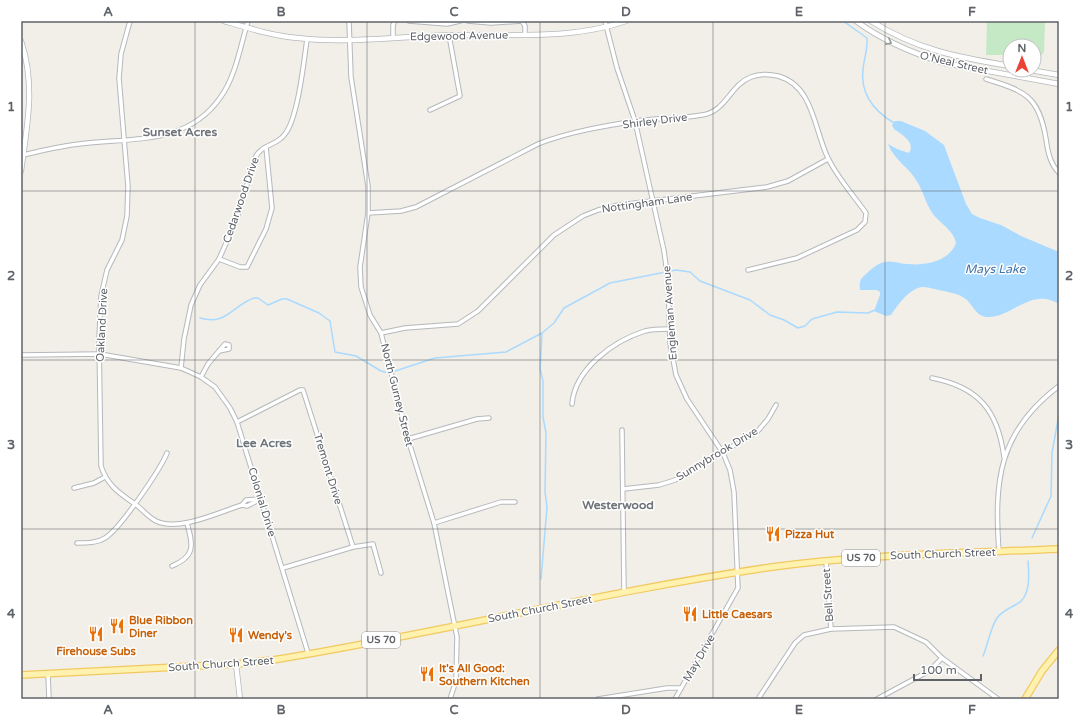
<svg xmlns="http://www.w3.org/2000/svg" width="1080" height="720" viewBox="0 0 1080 720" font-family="'Varela Round',sans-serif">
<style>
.green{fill:#c5e8c5}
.water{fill:#aadaff}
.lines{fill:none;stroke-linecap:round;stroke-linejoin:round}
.stream{stroke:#aadaff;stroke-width:1.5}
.minor-casing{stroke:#b5b8bc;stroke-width:5.5}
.tertiary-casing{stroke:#b5b8bc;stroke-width:6}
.primary-casing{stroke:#f2c960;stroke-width:8}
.minor{stroke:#fff;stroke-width:3.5}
.tertiary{stroke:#fff;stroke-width:4.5}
.primary{stroke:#fff2af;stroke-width:5.5}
.oneway{stroke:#979a9d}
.grid{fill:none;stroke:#5f6368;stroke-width:1;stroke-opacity:0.55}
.labels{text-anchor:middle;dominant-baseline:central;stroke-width:3;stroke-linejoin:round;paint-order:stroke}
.shield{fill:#fff;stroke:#8f9295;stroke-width:1}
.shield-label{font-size:10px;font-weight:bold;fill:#5f6368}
.street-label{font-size:11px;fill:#5f6368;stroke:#fff}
.food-label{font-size:11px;font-weight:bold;fill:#c56008;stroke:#fff;text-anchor:start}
.neighbourhood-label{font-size:12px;font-weight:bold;fill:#70757a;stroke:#fff}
.water-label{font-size:12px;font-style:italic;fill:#4174aa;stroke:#fff}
.neatline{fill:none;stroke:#5f6368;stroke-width:1.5}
.grid-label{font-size:13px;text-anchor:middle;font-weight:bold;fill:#5f6368}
</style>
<rect width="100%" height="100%" fill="#f1efe8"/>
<polygon class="green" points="987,21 1045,21 1044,52 1041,56 1034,56 1034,46 1010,46 1010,55 986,55"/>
<path class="water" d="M895 121H901L925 131 944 145 966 204 972 214 980 218 1001 225 1021 236 1059 252V304C1032 287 1013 316 990 317 977 318 974 307 967 300 960 294 952 293 944 291 937 290 929 287 923 287 909 288 898 305 891 315L886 316 874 311 880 295V292L877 290H860C859 282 860 279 866 274 871 269 877 264 884 262 892 260 900 264 908 264 925 266 950 261 956 243 954 231 941 224 933 214 926 204 924 194 918 183 910 168 894 160 888 144L897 149 909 153C916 142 902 135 894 129L892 125Z"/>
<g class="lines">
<g class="stream">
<path d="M843 21 867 38C868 48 864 59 863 69 860 94 874 111 894 123"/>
<path d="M200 318C226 326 233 305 254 298H258L268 305 282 299H287L319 313 330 321 335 352 356 356 381 371 389 373 435 358 506 352 542 333 554 323 564 308 610 283 676 270 690 272 700 281 750 300 770 315 784 320 798 328 805 326 812 319 837 312 868 313 875 310"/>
<polyline points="1032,538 1051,496 1052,453 1059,414"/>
<polyline points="541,579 547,507 545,492 546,433 543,417 543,381 540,369 542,334"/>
<path d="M983 656C988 644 990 629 997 618 1002 611 1010 608 1017 604 1031 597 1029 574 1028 561"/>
</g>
<g class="minor-casing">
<g id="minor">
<path d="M130 21 121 54 119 78 128 186 127 216 122 240 107 270 101 296 99 339 101 466C107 485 119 493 135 504 142 509 148 517 156 521 179 532 219 512 242 505L247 506 261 499"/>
<polyline points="349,21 351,77 368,186 368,213 360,267 361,287 370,315 381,333 408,439 434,523 457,637 456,681 450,699"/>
<polyline points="409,21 447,24 460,21"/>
<polyline points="468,21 491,23 522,21 525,26 525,35"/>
<polyline points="605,21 617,68 635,121 664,251 668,280 670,343 676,375 687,399 723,453 730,470 734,492 738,588 675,699"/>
<polyline points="393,38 393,25 395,21"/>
<path d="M986 79C1025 91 1039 96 1046 139 1048 153 1050 163 1059 173"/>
<polyline points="430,110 460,96 449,35"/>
<path d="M23 155C41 151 60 146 79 144 132 137 186 146 220 98 236 76 240 47 248 21"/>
<path d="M368 213 401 211 416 207 538 144C568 132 604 126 636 121 658 118 681 119 702 115 726 112 730 85 751 77 759 74 770 74 778 76 814 86 814 130 828 158 837 177 854 196 866 213L865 222 857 230 797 258 748 270"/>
<polyline points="219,259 240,267 247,267 266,229 272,208 266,147"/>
<polyline points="381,333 405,328 458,324 478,311 554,235 583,216 598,210 619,205 767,187 788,181 828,159"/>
<polygon points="225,344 229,345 229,349 219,351"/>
<polyline points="21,355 100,354 181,368 201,377 215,387 230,408 237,422 308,653"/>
<path d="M181 368 184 339 191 305 200 285 219 259 236 221 255 158C261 144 277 146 285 134 298 118 304 61 307 39"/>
<polyline points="201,377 208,364 219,351"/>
<path d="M932 378C979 387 998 411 1004 457"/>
<path d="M572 404C575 369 613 341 645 331 652 329 661 329 669 329"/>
<polyline points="237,422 300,390 303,390 353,547"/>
<polyline points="622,430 624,593"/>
<polyline points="408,439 477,419 489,418"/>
<polyline points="74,488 94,483 105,477"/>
<polyline points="623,489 659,485 675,480 757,432 768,419 776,405"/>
<polyline points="242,505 246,500 261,499"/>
<polyline points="434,523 501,502 515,502"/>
<path d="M77 543C87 543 97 543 105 538 120 529 160 470 167 453"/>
<path d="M999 552C994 481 998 432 1059 386"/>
<polyline points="826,561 831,629"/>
<path d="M172 566C196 556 193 545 187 523"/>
<polyline points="283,568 353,547 373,544 381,573"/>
<polyline points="48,674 49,699"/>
<polyline points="598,699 667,688 681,688"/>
<polyline points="758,699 795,643 804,635 831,629 894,627 926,642 942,658 998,699"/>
<polyline points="877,699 929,671 942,658"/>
</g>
</g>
<g class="tertiary-casing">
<g id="tertiary">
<path d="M224 21C248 28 273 36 298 38 350 44 403 36 455 35 513 34 571 40 626 21"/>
<path d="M856 21C883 41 912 53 944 63L1059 84"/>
<path d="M871 21C917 50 957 57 1010 66"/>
<path d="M21 41C36 85 27 126 21 171"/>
<polyline points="1030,70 1059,75"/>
<polyline points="236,664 240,699"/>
</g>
</g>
<g class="primary-casing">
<g id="primary">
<path d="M21 675 236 664 273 660C440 633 605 591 772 567 867 554 963 553 1059 549"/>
<polyline points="1025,699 1042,671 1059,650"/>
</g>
</g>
<use href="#minor" class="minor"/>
<use href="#tertiary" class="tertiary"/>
<use href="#primary" class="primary"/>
</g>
<defs><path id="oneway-chevron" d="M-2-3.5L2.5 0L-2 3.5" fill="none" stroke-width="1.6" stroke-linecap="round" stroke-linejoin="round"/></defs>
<use class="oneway" href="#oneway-chevron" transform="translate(889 42) rotate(27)"/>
<path class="grid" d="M195 21V699M367 21V699M540 21V699M713 21V699M885 21V699M21 191H1059M21 360H1059M21 529H1059"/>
<defs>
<g id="restaurant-bare" transform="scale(1.2)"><path d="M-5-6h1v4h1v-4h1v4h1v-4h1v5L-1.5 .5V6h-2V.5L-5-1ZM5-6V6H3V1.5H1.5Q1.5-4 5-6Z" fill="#e8710a" stroke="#fff" stroke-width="2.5" paint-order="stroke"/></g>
</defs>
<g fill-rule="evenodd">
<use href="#restaurant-bare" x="773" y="534"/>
<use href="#restaurant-bare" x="690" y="614"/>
<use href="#restaurant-bare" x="117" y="626"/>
<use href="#restaurant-bare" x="96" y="634"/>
<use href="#restaurant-bare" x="236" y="635"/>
<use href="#restaurant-bare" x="427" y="674"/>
</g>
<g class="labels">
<g class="shield">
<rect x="842" y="550" width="38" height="16" rx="3"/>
<rect x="362" y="632" width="38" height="16" rx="3"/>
</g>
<g class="shield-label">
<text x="861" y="558">US 70</text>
<text x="381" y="640">US 70</text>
</g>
<g class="street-label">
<text transform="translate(459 36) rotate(-1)">Edgewood Avenue</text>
<text transform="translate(954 63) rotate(13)">O'Neal Street</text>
<text transform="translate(655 121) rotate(-7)">Shirley Drive</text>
<text transform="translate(241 200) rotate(-71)">Cedarwood Drive</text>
<text transform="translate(647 203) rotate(-8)">Nottingham Lane</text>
<text transform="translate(670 313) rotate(-94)">Engleman Avenue</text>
<text transform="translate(102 325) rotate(-87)">Oakland Drive</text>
<text transform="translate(397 395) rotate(76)">North Gurney Street</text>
<text transform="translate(717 454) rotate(-31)">Sunnybrook Drive</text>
<text transform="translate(328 469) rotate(73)">Tremont Drive</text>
<text transform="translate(262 502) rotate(73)">Colonial Drive</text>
<text transform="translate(943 554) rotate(-2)">South Church Street</text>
<text transform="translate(828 595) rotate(-94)">Bell Street</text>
<text transform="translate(540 609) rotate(-11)">South Church Street</text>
<text transform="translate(699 658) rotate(-60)">May Drive</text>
<text transform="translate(221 664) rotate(-4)">South Church Street</text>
</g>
<g class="food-label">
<text x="785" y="534">Pizza Hut</text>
<text x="702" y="614">Little Caesars</text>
<text x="129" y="620">Blue Ribbon<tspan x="129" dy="13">Diner</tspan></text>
<text x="248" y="635">Wendy's</text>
<text x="96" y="651" text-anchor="middle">Firehouse Subs</text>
<text x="439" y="668">It's All Good:<tspan x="439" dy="13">Southern Kitchen</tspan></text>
</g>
<g class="neighbourhood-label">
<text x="180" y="132">Sunset Acres</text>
<text x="264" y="443">Lee Acres</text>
<text x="618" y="505">Westerwood</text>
</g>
<g class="water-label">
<text x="995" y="269">Mays Lake</text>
</g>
</g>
<rect width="1080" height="720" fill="none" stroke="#ffffff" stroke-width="44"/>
<g transform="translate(1022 58)"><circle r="19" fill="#ffffff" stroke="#bfc1c3"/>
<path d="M0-3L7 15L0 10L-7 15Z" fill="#ea4335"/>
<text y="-6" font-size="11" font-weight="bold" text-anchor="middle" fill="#5f6368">N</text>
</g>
<path d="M914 674v6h67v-6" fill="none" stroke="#5f6368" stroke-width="2"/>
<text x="920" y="674" font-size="12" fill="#5f6368" stroke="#ffffff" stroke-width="3" paint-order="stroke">100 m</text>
<rect x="22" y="22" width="1036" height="676" class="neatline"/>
<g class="grid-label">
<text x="108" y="16">A</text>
<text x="281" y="16">B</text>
<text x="454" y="16">C</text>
<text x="626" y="16">D</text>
<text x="799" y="16">E</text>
<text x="972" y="16">F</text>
<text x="11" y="111">1</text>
<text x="1069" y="111">1</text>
<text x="11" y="280">2</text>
<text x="1069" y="280">2</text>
<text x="11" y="449">3</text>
<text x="1069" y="449">3</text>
<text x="11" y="618">4</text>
<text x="1069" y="618">4</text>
<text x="108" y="714">A</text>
<text x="281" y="714">B</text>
<text x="454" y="714">C</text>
<text x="626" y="714">D</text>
<text x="799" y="714">E</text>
<text x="972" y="714">F</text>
</g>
</svg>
